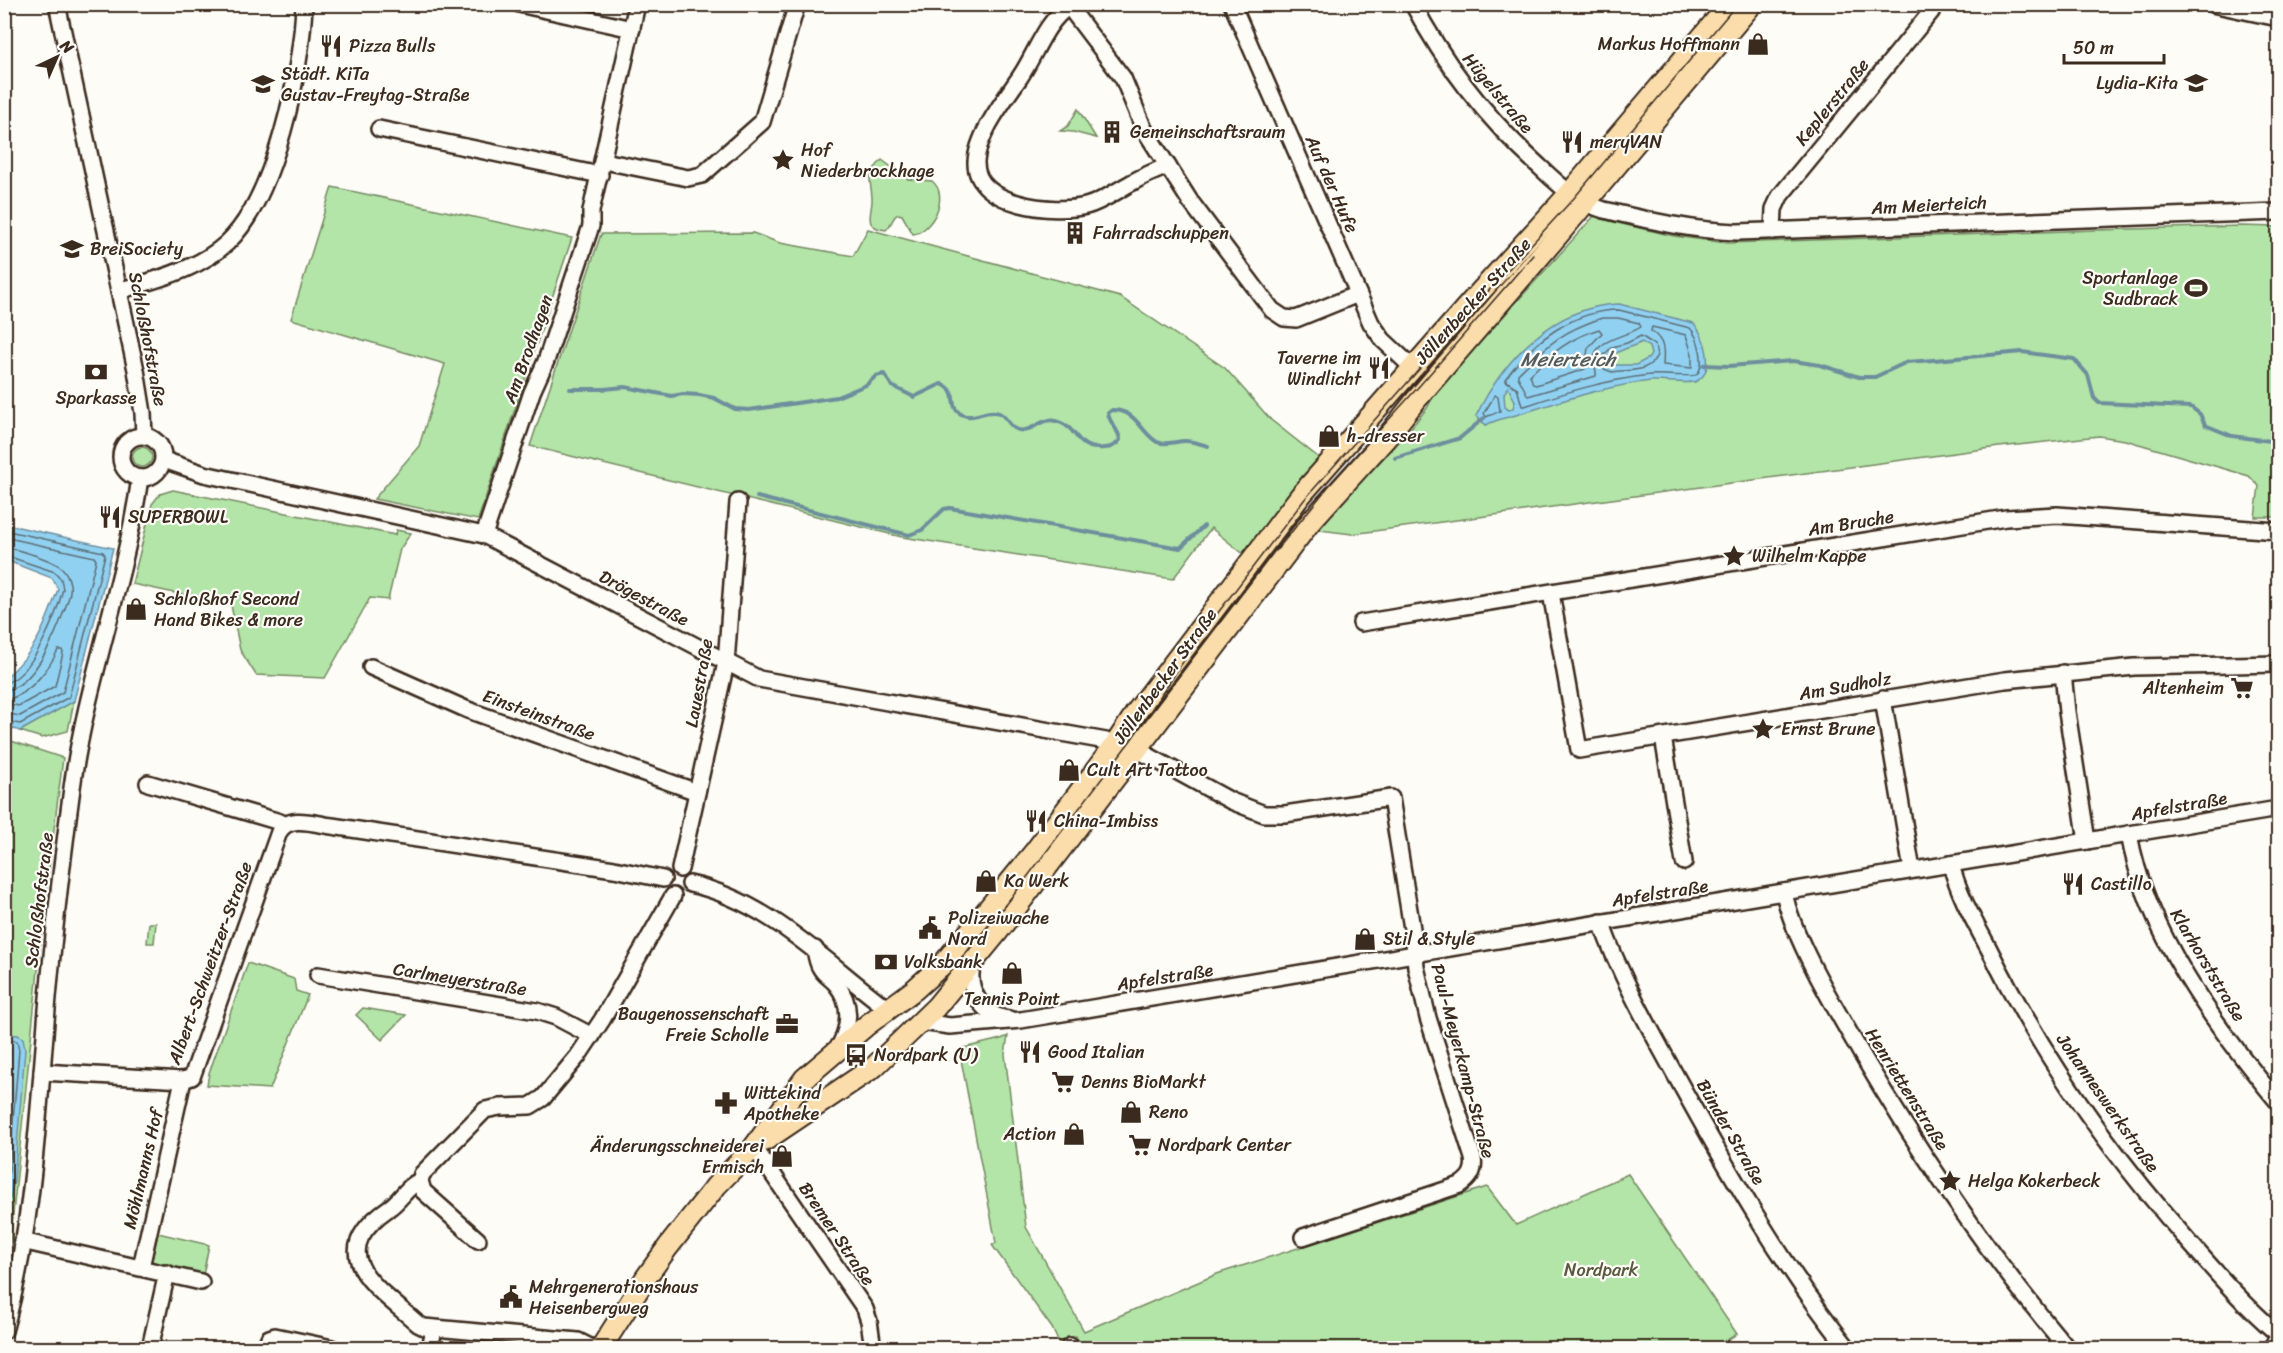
<svg xmlns="http://www.w3.org/2000/svg" width="2283" height="1353" viewBox="0 0 2283 1353" font-family="Sriracha,sans-serif">
<style>
.green{fill:#b2e5a7;stroke:#768862;stroke-width:1.5}
.water{fill:#90d1f2;stroke:#6e8e9d;stroke-width:1.5;fill-rule:evenodd}
.lines{fill:none;stroke-linecap:round;stroke-linejoin:round}
.shore{stroke:#5d6d73;stroke-width:1.5}
.stream{stroke:#6e8e9d;stroke-width:4}
.minor-casing{stroke:#3b2a1e;stroke-width:20}
.major-casing{stroke:#3b2a1e;stroke-width:24}
.minor{stroke:#fdfcf7;stroke-width:15}
.major{stroke:#faddab;stroke-width:20}
.tram{stroke:#3b2a1e;stroke-width:1.5}
.labels{text-anchor:middle;dominant-baseline:central;stroke-width:4.5;stroke-linejoin:round;paint-order:stroke}
.poi-label{font-size:18px;fill:#3b2a1e;stroke:#fdfcf7;text-anchor:start}
.street-label{font-size:18px;fill:#3b2a1e;stroke:#fdfcf7}
.park-label{font-size:18px;fill:#595940;stroke:#fdfcf7}
.water-label{font-size:20px;font-style:italic;fill:#545c5e;stroke:#fdfcf7}
</style>
<rect width="100%" height="100%" fill="#fdfcf7"/>
<filter id="ink" filterUnits="userSpaceOnUse"><feTurbulence type="fractalNoise" baseFrequency=".0167" numOctaves="2"/><feDisplacementMap in="SourceGraphic" scale="12" xChannelSelector="R" yChannelSelector="G"/><feConvolveMatrix kernelMatrix="1 2 1 2 8 2 1 2 1" color-interpolation-filters="sRGB"/></filter>
<g filter="url(#ink)">
<g class="green">
<polygon points="1078,109 1096,138 1073,132 1060,131 1068,126"/>
<path d="M882 160 908 179 932 181C951 196 931 232 913 234L902 215 898 214C892 217 892 225 886 230 861 227 873 213 872 198 871 176 864 179 882 160Z"/>
<polygon points="332,187 572,238 478,520 374,499 419,446 445,364 291,319"/>
<polygon points="1595,215 1606,217 1605,220 1674,236 1727,243 2096,230 2241,226 2278,227 2278,517 2255,517 2259,486 2249,476 2125,440 2099,436 1999,447 1352,534 1319,530 1341,502 1402,439 1427,408 1437,390"/>
<polygon points="868,229 1120,297 1225,368 1271,420 1319,458 1246,556 1211,528 1173,579 902,537 530,446 601,234 753,233 780,243 853,256"/>
<circle cx="142" cy="457" r="10"/>
<polygon points="173,490 395,535 396,530 411,533 400,549 388,600 370,598 325,678 256,675 240,650 231,605 132,584 152,504 160,494"/>
<polygon points="74,701 68,731 42,738 20,731"/>
<polygon points="5,739 63,758 46,892 9,1253 5,1274"/>
<polygon points="149,923 156,923 154,943 147,943"/>
<polygon points="248,963 294,979 296,991 308,995 270,1089 207,1085 209,1073"/>
<polygon points="363,1008 406,1015 382,1040 356,1015"/>
<polygon points="1008,1036 1005,1054 1026,1227 1084,1331 1217,1274 1487,1187 1516,1225 1628,1174 1737,1334 1727,1340 1733,1348 1082,1348 1076,1336 1059,1343 1052,1328 992,1245 996,1243 959,1049 1001,1039"/>
<polygon points="158,1233 209,1245 203,1275 151,1263"/>
</g>
<g class="water">
<path d="M1619 304 1693 323C1705 334 1716 371 1697 381 1689 385 1663 380 1651 381 1606 386 1568 399 1526 412 1512 417 1499 418 1486 425L1476 416C1503 360 1553 306 1619 304ZM1642 342 1649 347 1651 354 1649 358 1636 365H1608L1607 359C1617 350 1630 348 1642 342ZM1508 387 1515 401 1513 408 1509 410 1505 407 1504 394Z"/>
<path d="M5 524 113 548 74 701 20 731 5 726V678C35 653 45 626 58 589L52 578 5 560Z"/>
<polygon points="5,1034 18,1035 23,1038 25,1050 14,1181 10,1199 5,1201"/>
</g>
<g class="lines">
<g class="shore">
<path d="M1619 310 1690 328C1698 336 1707 366 1696 375 1693 377 1658 374 1650 375 1606 380 1566 392 1525 406H1522L1517 388 1506 381V378C1532 342 1573 310 1619 310Z"/>
<path d="M1602 318H1618L1639 323 1641 327C1628 336 1596 339 1594 358 1593 364 1597 370 1596 376L1528 396 1518 377V374C1549 344 1560 332 1602 318Z"/>
<path d="M1652 327 1686 335 1692 354V368L1663 365C1664 350 1665 341 1651 331Z"/>
<path d="M1599 329 1602 333 1588 348 1585 369 1536 385 1533 384 1530 375C1553 352 1568 339 1599 329Z"/>
<path d="M1641 336 1655 345 1657 355C1649 374 1628 369 1612 372L1604 369 1602 357 1612 347 1627 343Z"/>
<polygon points="1495,395 1498,397 1500,411 1486,417 1484,413"/>
<polyline points="4,530 103,552 105,555 69,697 20,724 4,721"/>
<polyline points="4,537 94,557 96,560 63,692 20,716 4,713"/>
<path d="M4 548C16 548 53 560 62 568 66 572 69 579 70 584 72 593 67 603 64 611 56 634 33 689 4 690"/>
<path d="M4 555 55 572 61 579 63 589C57 613 32 679 4 683"/>
<path d="M58 650H62L63 653 55 686 19 706 9 704 10 699C30 693 49 669 58 650Z"/>
<polyline points="4,1040 17,1041 19,1050 8,1180 4,1195"/>
<polyline points="4,1048 10,1048 11,1051 4,1135"/>
</g>
<g class="stream">
<polyline points="1704,365 1729,366 1793,361 1820,365 1859,377 1875,377 1907,362 1946,359 2022,352 2074,359 2088,375 2094,398 2099,403 2191,407 2200,414 2205,425 2232,436 2278,442"/>
<path d="M570 389H604L625 387 672 396 683 394 699 395 714 398 735 409 749 410 837 397 866 385 876 376 884 374 892 386 914 397 941 384C961 390 946 408 963 415 975 420 986 408 999 413 1009 418 1011 433 1025 430 1037 428 1043 416 1059 422 1081 430 1073 450 1105 448 1112 448 1116 445 1120 440 1119 429 1110 425 1108 413L1112 410C1137 410 1140 432 1157 442 1165 446 1176 441 1185 441 1192 441 1201 444 1208 446"/>
<polyline points="1395,458 1460,438 1484,418"/>
<polyline points="757,497 909,535 922,530 944,509 950,508 1180,548 1204,526"/>
<polyline points="4,765 9,727"/>
</g>
<g class="minor-casing">
<g id="minor">
<polyline points="57,4 136,370 143,413 144,436"/>
<polyline points="519,4 632,29"/>
<polyline points="1067,4 1123,78 1144,129 1190,201 1272,310 1284,318 1296,319 1358,294"/>
<polyline points="1232,4 1371,323 1383,340 1413,368"/>
<path d="M1413 4C1446 67 1488 120 1540 167 1560 186 1577 202 1604 210 1648 220 1692 231 1737 232L2278 212"/>
<polyline points="2212,4 2278,18"/>
<path d="M1068 7C1046 21 1035 55 1020 77 1005 99 977 135 976 162 975 206 1055 214 1086 206 1102 202 1116 191 1131 183 1143 176 1155 171 1168 166"/>
<polyline points="379,129 600,175"/>
<polyline points="604,161 688,178 702,175 762,122 797,4"/>
<polyline points="1773,231 1774,209 1780,196 1931,12 1935,4"/>
<path d="M119 291C156 279 198 270 227 243 275 198 302 70 304 4"/>
<circle cx="142" cy="457" r="21"/>
<polyline points="164,460 204,474 484,535 759,679 1106,741 1114,746"/>
<polyline points="484,535 532,392 546,361 591,226 591,211 637,4"/>
<polyline points="1551,593 1579,750 2005,680 2134,667 2278,664"/>
<polyline points="1361,623 2006,518 2057,515 2278,531"/>
<polyline points="371,667 468,710 697,792"/>
<polyline points="2063,673 2067,712 2087,841"/>
<polyline points="1883,699 1912,870"/>
<polyline points="1663,737 1684,862"/>
<path d="M1136 749 1231 801 1264 814H1285L1391 798 1414 941 1416 967 1428 1018 1473 1158C1475 1170 1471 1178 1460 1185L1303 1237"/>
<polyline points="148,783 280,822 284,825"/>
<path d="M2129 834C2146 932 2216 1027 2278 1102"/>
<path d="M1951 864C1958 893 1974 921 1988 947 2041 1054 2111 1154 2190 1243 2218 1275 2246 1307 2278 1334"/>
<polyline points="680,869 726,663 738,502"/>
<path d="M690 884C769 901 826 963 888 1009"/>
<path d="M1784 892C1791 930 1822 985 1842 1020 1907 1135 1982 1247 2067 1348"/>
<path d="M1601 922C1620 976 1650 1029 1677 1078 1727 1169 1783 1267 1848 1348"/>
<path d="M815 949C816 955 817 962 820 967 824 975 831 978 836 984 852 1003 850 1026 839 1047"/>
<path d="M973 963C965 988 982 1016 1009 1019"/>
<polyline points="318,975 537,1011 556,1017 592,1036"/>
<polyline points="921,1022 950,1026 1021,1020 2278,809"/>
<path d="M42 1072 183 1080 192 1077 279 832C289 814 315 824 332 826L614 869 663 879"/>
<polyline points="754,1147 865,1309 869,1321 873,1348"/>
<path d="M420 1181C408 1185 400 1201 389 1208 321 1255 377 1287 418 1324L424 1327 578 1341 592 1348"/>
<polyline points="478,1240 423,1191 420,1181 422,1174 485,1110 500,1107 530,1106 543,1098 578,1056 602,1020 673,896"/>
<polyline points="22,1241 201,1282"/>
<polyline points="141,1267 183,1080"/>
<path d="M4 1331C31 1236 37 1132 45 1035 51 952 61 870 72 788 86 683 125 583 140 478"/>
<polyline points="1070,1346 1072,1348"/>
<polyline points="150,1348 167,1273"/>
<polyline points="265,1348 269,1338 275,1336 332,1348"/>
<polyline points="430,1348 434,1329"/>
<polyline points="2271,1348 2278,1338"/>
</g>
</g>
<g class="major-casing">
<g id="major">
<polyline points="764,1141 874,1067 936,1007 996,934 1311,521 1386,438 1416,400 1559,234 1752,4"/>
<polyline points="601,1348 647,1276 668,1247 716,1186 754,1147 805,1078 867,1025 914,990 943,964 1036,850 1114,746 1138,710 1301,495 1470,303 1569,194 1730,4"/>
</g>
</g>
<use href="#minor" class="minor"/>
<use href="#major" class="major"/>
<g class="tram">
<polyline points="1276,551 1328,487 1421,384 1533,255"/>
<polyline points="1003,909 1131,740 1201,635 1304,500 1482,298 1574,198 1737,4"/>
</g>
</g>
</g>
<defs>
<g id="shop-bare" transform="scale(1.8)"><path d="M-5-2.5h2.3a2.7 3.5 0 0 1 5.4 0H5L5.5 6h-11ZM-1.5-2.5h3a1.5 2.3 0 0 0-3 0Z" fill="#3b2a1e" stroke="#fdfcf7" stroke-width="2.5" paint-order="stroke"/></g>
<g id="restaurant-bare" transform="scale(1.8)"><path d="M-5-6h1v4h1v-4h1v4h1v-4h1v5L-1.5 .5V6h-2V.5L-5-1ZM5-6V6H3V1.5H1.5Q1.5-4 5-6Z" fill="#3b2a1e" stroke="#fdfcf7" stroke-width="2.5" paint-order="stroke"/></g>
<g id="school-bare" transform="scale(1.8)"><path d="M0-5L7-2L0 1L-7-2ZM-4 1L0 2.5L4 1V4Q0 6-4 4Z" fill="#3b2a1e" stroke="#fdfcf7" stroke-width="2.5" paint-order="stroke"/></g>
<g id="building-bare" transform="scale(1.8)"><path d="M-4-6H4V6H1V3H-1V6H-4ZM-2.5-4.3h1.7v1.8h-1.7ZM.8-4.3h1.7v1.8H.8ZM-2.5-1h1.7V.8h-1.7ZM.8-1h1.7V.8H.8Z" fill="#3b2a1e" stroke="#fdfcf7" stroke-width="2.5" paint-order="stroke"/></g>
<g id="sight-bare" transform="scale(1.8)"><path d="M0-6L1.8-2.2L6-1.7L2.9 1.2L3.7 5.4L0 3.3L-3.7 5.4L-2.9 1.2L-6-1.7L-1.8-2.2Z" fill="#3b2a1e" stroke="#fdfcf7" stroke-width="2.5" paint-order="stroke"/></g>
<g id="stadium-bare" transform="scale(1.8)"><path d="M0-5a6.5 5 0 1 0 0 10a6.5 5 0 1 0 0-10ZM-3.5-1.8h7v3.6h-7Z" fill="#3b2a1e" stroke="#fdfcf7" stroke-width="2.5" paint-order="stroke"/></g>
<g id="bank-bare" transform="scale(1.8)"><path d="M-6-4H6V4H-6ZM0-2.3a2.3 2.3 0 1 0 0 4.6a2.3 2.3 0 1 0 0-4.6Z" fill="#3b2a1e" stroke="#fdfcf7" stroke-width="2.5" paint-order="stroke"/></g>
<g id="supermarket-bare" transform="scale(1.8)"><path d="M-6-5.5h2.5l.6 2H6L4.5 2H-2.5L-4.4-4H-6ZM-1.5 3.2a1.3 1.3 0 1 0 .1 0ZM3 3.2a1.3 1.3 0 1 0 .1 0Z" fill="#3b2a1e" stroke="#fdfcf7" stroke-width="2.5" paint-order="stroke"/></g>
<g id="civic-bare" transform="scale(1.8)"><path d="M-.6-6.5H3V-4.5H.6V-3L4-1V1h2V6H-6V1h2V-1L-.6-3ZM-1.2 2.5V6h2.4V2.5Z" fill="#3b2a1e" stroke="#fdfcf7" stroke-width="2.5" paint-order="stroke"/></g>
<g id="office-bare" transform="scale(1.8)"><path d="M-6-3h4V-5.5h4V-3h4V5H-6ZM-1-4.5V-3h2v-1.5ZM-6 0V1H6V0Z" fill="#3b2a1e" stroke="#fdfcf7" stroke-width="2.5" paint-order="stroke"/></g>
<g id="bus-bare" transform="scale(1.8)"><path d="M-5-6H5V4H4V6H2V4H-2V6H-4V4H-5ZM-3.5-4V0h7V-4ZM-3.5 1.2v1.5H-2V1.2ZM2 1.2v1.5H3.5V1.2Z" fill="#3b2a1e" stroke="#fdfcf7" stroke-width="2.5" paint-order="stroke"/></g>
<g id="pharmacy-bare" transform="scale(1.8)"><path d="M-2-6h4v4h4v4h-4v4h-4v-4h-4v-4h4Z" fill="#3b2a1e" stroke="#fdfcf7" stroke-width="2.5" paint-order="stroke"/></g>
</defs>
<g fill-rule="evenodd">
<use href="#shop-bare" x="1758" y="44"/>
<use href="#restaurant-bare" x="331" y="46"/>
<use href="#school-bare" x="2196" y="83"/>
<use href="#school-bare" x="263" y="84"/>
<use href="#building-bare" x="1112" y="132"/>
<use href="#restaurant-bare" x="1572" y="142"/>
<use href="#sight-bare" x="783" y="160"/>
<use href="#building-bare" x="1075" y="233"/>
<use href="#school-bare" x="72" y="249"/>
<use href="#stadium-bare" x="2196" y="288"/>
<use href="#restaurant-bare" x="1379" y="368"/>
<use href="#bank-bare" x="96" y="372"/>
<use href="#shop-bare" x="1329" y="436"/>
<use href="#restaurant-bare" x="110" y="517"/>
<use href="#sight-bare" x="1734" y="556"/>
<use href="#shop-bare" x="136" y="609"/>
<use href="#supermarket-bare" x="2242" y="688"/>
<use href="#sight-bare" x="1763" y="729"/>
<use href="#shop-bare" x="1069" y="770"/>
<use href="#restaurant-bare" x="1036" y="821"/>
<use href="#shop-bare" x="986" y="881"/>
<use href="#restaurant-bare" x="2073" y="884"/>
<use href="#civic-bare" x="930" y="928"/>
<use href="#shop-bare" x="1365" y="939"/>
<use href="#bank-bare" x="886" y="962"/>
<use href="#shop-bare" x="1012" y="973"/>
<use href="#office-bare" x="787" y="1024"/>
<use href="#restaurant-bare" x="1030" y="1052"/>
<use href="#bus-bare" x="856" y="1055"/>
<use href="#supermarket-bare" x="1063" y="1082"/>
<use href="#pharmacy-bare" x="726" y="1103"/>
<use href="#shop-bare" x="1131" y="1112"/>
<use href="#shop-bare" x="1074" y="1134"/>
<use href="#supermarket-bare" x="1140" y="1145"/>
<use href="#shop-bare" x="782" y="1156"/>
<use href="#sight-bare" x="1950" y="1181"/>
<use href="#civic-bare" x="511" y="1297"/>
</g>
<g class="labels">
<g class="poi-label">
<text x="1740" y="44" text-anchor="end">Markus Hoffmann</text>
<text x="349" y="46">Pizza Bulls</text>
<text x="281" y="74">Städt. KiTa<tspan x="281" dy="21">Gustav-Freytag-Straße</tspan></text>
<text x="2178" y="83" text-anchor="end">Lydia-Kita</text>
<text x="1130" y="132">Gemeinschaftsraum</text>
<text x="1590" y="142">meryVAN</text>
<text x="801" y="150">Hof<tspan x="801" dy="21">Niederbrockhage</tspan></text>
<text x="1093" y="233">Fahrradschuppen</text>
<text x="90" y="249">BreiSociety</text>
<text x="2178" y="278" text-anchor="end">Sportanlage<tspan x="2178" dy="21">Sudbrack</tspan></text>
<text x="1361" y="358" text-anchor="end">Taverne im<tspan x="1361" dy="21">Windlicht</tspan></text>
<text x="96" y="398" text-anchor="middle">Sparkasse</text>
<text x="1347" y="436">h-dresser</text>
<text x="128" y="517">SUPERBOWL</text>
<text x="1752" y="556">Wilhelm Kappe</text>
<text x="154" y="599">Schloßhof Second<tspan x="154" dy="21">Hand Bikes &amp; more</tspan></text>
<text x="2224" y="688" text-anchor="end">Altenheim</text>
<text x="1781" y="729">Ernst Brune</text>
<text x="1087" y="770">Cult Art Tattoo</text>
<text x="1054" y="821">China-Imbiss</text>
<text x="1004" y="881">Ka Werk</text>
<text x="2091" y="884">Castillo</text>
<text x="948" y="918">Polizeiwache<tspan x="948" dy="21">Nord</tspan></text>
<text x="1383" y="939">Stil &amp; Style</text>
<text x="904" y="962">Volksbank</text>
<text x="1012" y="999" text-anchor="middle">Tennis Point</text>
<text x="769" y="1014" text-anchor="end">Baugenossenschaft<tspan x="769" dy="21">Freie Scholle</tspan></text>
<text x="1048" y="1052">Good Italian</text>
<text x="874" y="1055">Nordpark (U)</text>
<text x="1081" y="1082">Denns BioMarkt</text>
<text x="744" y="1093">Wittekind<tspan x="744" dy="21">Apotheke</tspan></text>
<text x="1149" y="1112">Reno</text>
<text x="1056" y="1134" text-anchor="end">Action</text>
<text x="1158" y="1145">Nordpark Center</text>
<text x="764" y="1146" text-anchor="end">Änderungsschneiderei<tspan x="764" dy="21">Ermisch</tspan></text>
<text x="1968" y="1181">Helga Kokerbeck</text>
<text x="529" y="1287">Mehrgenerationshaus<tspan x="529" dy="21">Heisenbergweg</tspan></text>
</g>
<g class="street-label">
<text transform="translate(1498 93) rotate(50)">Hügelstraße</text>
<text transform="translate(1832 102) rotate(-51)">Keplerstraße</text>
<text transform="translate(1332 184) rotate(66)">Auf der Hufe</text>
<text transform="translate(1929 205) rotate(-3)">Am Meierteich</text>
<text transform="translate(1473 301) rotate(-48)">Jöllenbecker Straße</text>
<text transform="translate(148 339) rotate(79)">Schloßhofstraße</text>
<text transform="translate(528 349) rotate(-70)">Am Brodhagen</text>
<text transform="translate(1851 523) rotate(-9)">Am Bruche</text>
<text transform="translate(644 598) rotate(28)">Drögestraße</text>
<text transform="translate(1165 676) rotate(-54)">Jöllenbecker Straße</text>
<text transform="translate(699 683) rotate(-80)">Lauestraße</text>
<text transform="translate(1845 686) rotate(-10)">Am Sudholz</text>
<text transform="translate(539 715) rotate(20)">Einsteinstraße</text>
<text transform="translate(2179 806) rotate(-10)">Apfelstraße</text>
<text transform="translate(1660 893) rotate(-9)">Apfelstraße</text>
<text transform="translate(39 900) rotate(-83)">Schloßhofstraße</text>
<text transform="translate(210 963) rotate(-70)">Albert-Schweitzer-Straße</text>
<text transform="translate(2208 965) rotate(59)">Klarhorststraße</text>
<text transform="translate(1165 977) rotate(-9)">Apfelstraße</text>
<text transform="translate(460 979) rotate(9)">Carlmeyerstraße</text>
<text transform="translate(1463 1061) rotate(75)">Paul-Meyerkamp-Straße</text>
<text transform="translate(1907 1089) rotate(58)">Henriettenstraße</text>
<text transform="translate(2108 1103) rotate(55)">Johanneswerkstraße</text>
<text transform="translate(1731 1132) rotate(60)">Bünder Straße</text>
<text transform="translate(143 1169) rotate(-77)">Möhlmanns Hof</text>
<text transform="translate(837 1234) rotate(56)">Bremer Straße</text>
</g>
<g class="park-label">
<text x="1601" y="1270">Nordpark</text>
</g>
<g class="water-label">
<text x="1568" y="359">Meierteich</text>
</g>
</g>
<rect width="2283" height="1353" fill="none" stroke="#fdfcf7" stroke-width="24"/>
<rect x="12" y="12" width="2259" height="1329" fill="none" stroke="#3b2a1e" stroke-width="2" filter="url(#ink)"/>
<g transform="translate(57 57) rotate(44)" stroke="#fdfcf7" stroke-width="4.5" paint-order="stroke">
<path d="M0-4.5L10 22L0 15L-10 22Z" fill="#3b2a1e"/>
<text y="-9" font-size="16" font-weight="bold" text-anchor="middle" fill="#3b2a1e">N</text>
</g>
<path d="M2064 54v9h100v-9" fill="none" stroke="#3b2a1e" stroke-width="3"/>
<text x="2073" y="54" font-size="18" fill="#3b2a1e" stroke="#fdfcf7" stroke-width="4.5" paint-order="stroke">50 m</text>
</svg>
